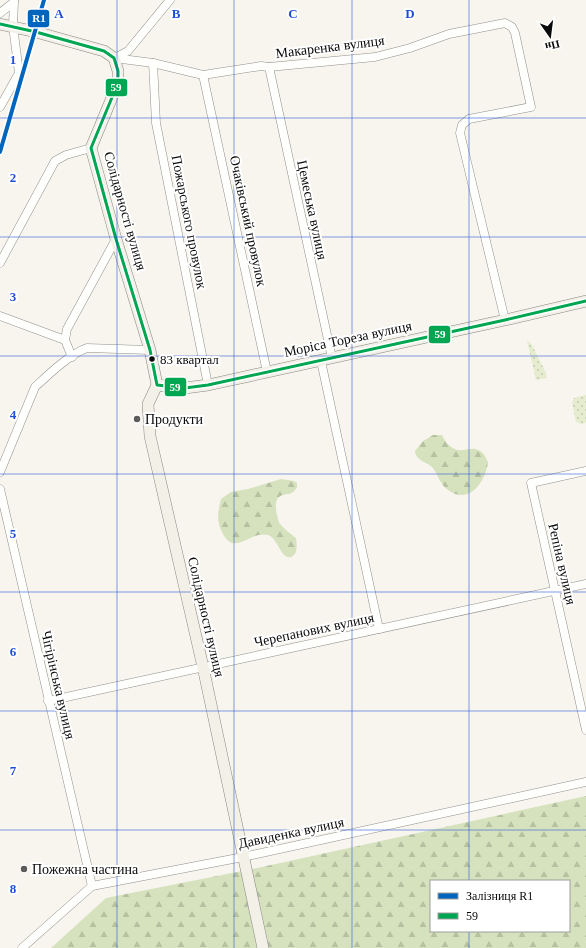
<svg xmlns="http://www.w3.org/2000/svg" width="586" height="948" viewBox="0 0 586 948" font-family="Georgia,serif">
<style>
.grass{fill:url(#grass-dots)}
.forest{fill:url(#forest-firs);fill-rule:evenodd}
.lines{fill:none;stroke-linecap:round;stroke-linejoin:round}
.street-casing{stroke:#91908d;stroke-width:9}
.secondary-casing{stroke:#888683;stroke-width:12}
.street{stroke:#fefefc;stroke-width:8}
.secondary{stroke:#f3f0e8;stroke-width:11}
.bus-1-casing{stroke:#fff;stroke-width:6}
.bus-1{stroke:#00a651;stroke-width:3}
.rail-1-casing{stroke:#fff;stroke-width:7}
.rail-1{stroke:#0065bd;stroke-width:4}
.grid{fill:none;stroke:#1d4ed8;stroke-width:1;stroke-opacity:0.55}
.bus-dot{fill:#0a0a0a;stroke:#fff;stroke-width:1.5}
.poi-dot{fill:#5d5c5a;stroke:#fff;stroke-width:1.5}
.labels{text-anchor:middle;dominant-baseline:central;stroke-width:4;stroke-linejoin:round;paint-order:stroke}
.bus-label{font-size:13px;fill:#0a0a0a;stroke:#fff;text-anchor:start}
.street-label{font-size:14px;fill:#0a0a0a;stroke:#fff}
.poi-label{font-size:14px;fill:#0a0a0a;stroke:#fff;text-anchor:start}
.grid-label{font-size:13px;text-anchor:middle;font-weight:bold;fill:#1d4ed8;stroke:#fff;stroke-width:4;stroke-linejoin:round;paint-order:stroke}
.line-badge{stroke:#fff;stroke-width:1.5}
.badge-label{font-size:11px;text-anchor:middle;font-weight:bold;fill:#fff}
</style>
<defs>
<pattern id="grass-dots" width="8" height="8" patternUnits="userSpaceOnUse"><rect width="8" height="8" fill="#e5eccf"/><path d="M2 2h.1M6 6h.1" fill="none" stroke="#c3c9b0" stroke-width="1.8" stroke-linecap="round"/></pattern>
<pattern id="forest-firs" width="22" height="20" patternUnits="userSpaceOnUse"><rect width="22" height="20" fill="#d6e2be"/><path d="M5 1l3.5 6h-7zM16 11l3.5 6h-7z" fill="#b6c1a2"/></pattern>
</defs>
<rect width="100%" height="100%" fill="#f8f5ee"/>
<g class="grass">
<polygon points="527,340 532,345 546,373 546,378 536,380"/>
<polygon points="586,395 586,423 581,424 576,422 572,402 574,398"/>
</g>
<g class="forest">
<path d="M433 435H442C444 439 446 443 450 446 461 456 470 444 480 451 484 453 486 458 488 462 486 481 469 506 448 490 440 485 438 474 432 467 426 461 416 461 415 451L423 441Z"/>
<path d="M281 479 294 481 297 483V487C292 497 286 492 279 497 273 501 277 519 280 524 284 529 291 534 296 538 297 544 298 555 291 557 281 560 278 538 268 535 250 530 234 558 222 532 216 520 218 512 221 499L231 492 248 489Z"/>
<path d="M586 796V948H51L106 898 262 867ZM431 881H569V931H431Z"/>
</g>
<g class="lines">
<g class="street-casing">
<g id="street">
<polyline points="0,13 14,2"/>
<polyline points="114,58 153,63 203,75 261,66 269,67 375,57 410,48 449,34 505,23 512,27 515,33 531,107 469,119 462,125 460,133 505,320"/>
<polyline points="115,58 128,51 170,0"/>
<polyline points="153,63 156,123 208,385"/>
<polyline points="269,67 332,358"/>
<polyline points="203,75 267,372"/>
<polyline points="0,107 19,73 13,26 14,0"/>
<polyline points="0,263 55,161 66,155 91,148"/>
<polyline points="0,316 65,340"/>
<polyline points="72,357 65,340 67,329 116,239"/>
<polyline points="321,361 379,629"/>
<polyline points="586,471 531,483 586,730"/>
<path d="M0 472 35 387C49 374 70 354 87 348L150 350"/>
<polyline points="0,489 92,886"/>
<polyline points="48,701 586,584"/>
<polyline points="22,948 92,886 243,857 586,782"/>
</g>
</g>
<g class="secondary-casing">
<g id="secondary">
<polyline points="0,24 36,32 104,51 114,58 118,71 118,83 91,148 116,239 150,350 157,385 185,388 208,385 505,320 586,301"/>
<polyline points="157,385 148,404 150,436 203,667 263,948"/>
</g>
</g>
<use href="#street" class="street"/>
<use href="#secondary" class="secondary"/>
<g class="bus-1-casing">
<polyline id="bus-1" points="0,24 36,32 104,51 114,58 118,71 118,83 91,148 116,239 150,350 157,385 185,388 208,385 505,320 586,301"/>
</g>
<use href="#bus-1" class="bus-1"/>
<g class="rail-1-casing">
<polyline id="rail-1" points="0,152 44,0"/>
</g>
<use href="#rail-1" class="rail-1"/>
</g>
<path class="grid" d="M117 0V948M234 0V948M352 0V948M469 0V881M0 118H586M0 237H586M0 356H586M0 474H586M0 592H586M0 711H586M0 830H586M469 931V948"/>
<circle class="bus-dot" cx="152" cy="359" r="3.5"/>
<g class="poi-dot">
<circle cx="137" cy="419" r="4"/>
<circle cx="24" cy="869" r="4"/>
</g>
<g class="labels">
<g class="bus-label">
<text x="160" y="359">83 квартал</text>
</g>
<g class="street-label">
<text transform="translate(330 47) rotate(-7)">Макаренка вулиця</text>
<text transform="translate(312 210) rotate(78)">Цемеська вулиця</text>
<text transform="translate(125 211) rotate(74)">Солідарності вулиця</text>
<text transform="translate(248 221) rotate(78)">Очакiвський провулок</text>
<text transform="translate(189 222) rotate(79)">Пожарського провулок</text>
<text transform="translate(348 339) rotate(-12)">Моріса Тореза вулиця</text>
<text transform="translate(562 564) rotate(77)">Репiна вулиця</text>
<text transform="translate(206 617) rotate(77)">Солідарності вулиця</text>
<text transform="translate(314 630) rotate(-12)">Черепанових вулиця</text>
<text transform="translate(58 685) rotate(77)">Чiгiрiнська вулиця</text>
<text transform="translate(291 833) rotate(-12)">Давиденка вулиця</text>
</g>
<g class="poi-label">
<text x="145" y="419">Продукти</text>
<text x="32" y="869">Пожежна частина</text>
</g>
</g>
<g class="grid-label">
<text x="59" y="18">A</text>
<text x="176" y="18">B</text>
<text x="293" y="18">C</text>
<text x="410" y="18">D</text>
<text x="13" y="64">1</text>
<text x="13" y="182">2</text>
<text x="13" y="301">3</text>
<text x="13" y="419">4</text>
<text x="13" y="538">5</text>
<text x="13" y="656">6</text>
<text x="13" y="775">7</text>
<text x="13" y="893">8</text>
</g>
<g class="line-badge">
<rect x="27" y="9" width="23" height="19" rx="4" fill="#0065bd"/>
<rect x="105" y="78" width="23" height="19" rx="4" fill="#00a651"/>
<rect x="428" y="325" width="23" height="19" rx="4" fill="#00a651"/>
<rect x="164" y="377" width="23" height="20" rx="4" fill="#00a651"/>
</g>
<g class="badge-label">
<text x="39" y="22">R1</text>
<text x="116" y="91">59</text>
<text x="440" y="338">59</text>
<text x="175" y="391">59</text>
</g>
<rect x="430" y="880" width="140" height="52" fill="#ffffff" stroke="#9d9d9d"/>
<rect x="438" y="893" width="20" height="6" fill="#0065bd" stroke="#9d9d9d"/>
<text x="466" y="900" font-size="12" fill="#0a0a0a">Залізниця R1</text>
<rect x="438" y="913" width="20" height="6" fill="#00a651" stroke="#9d9d9d"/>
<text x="466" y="920" font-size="12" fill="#0a0a0a">59</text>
<g transform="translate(550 36) rotate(166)" stroke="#ffffff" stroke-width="3" paint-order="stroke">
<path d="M0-3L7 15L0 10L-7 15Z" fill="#0a0a0a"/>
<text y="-6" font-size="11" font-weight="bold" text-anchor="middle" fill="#0a0a0a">Пн</text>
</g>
</svg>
